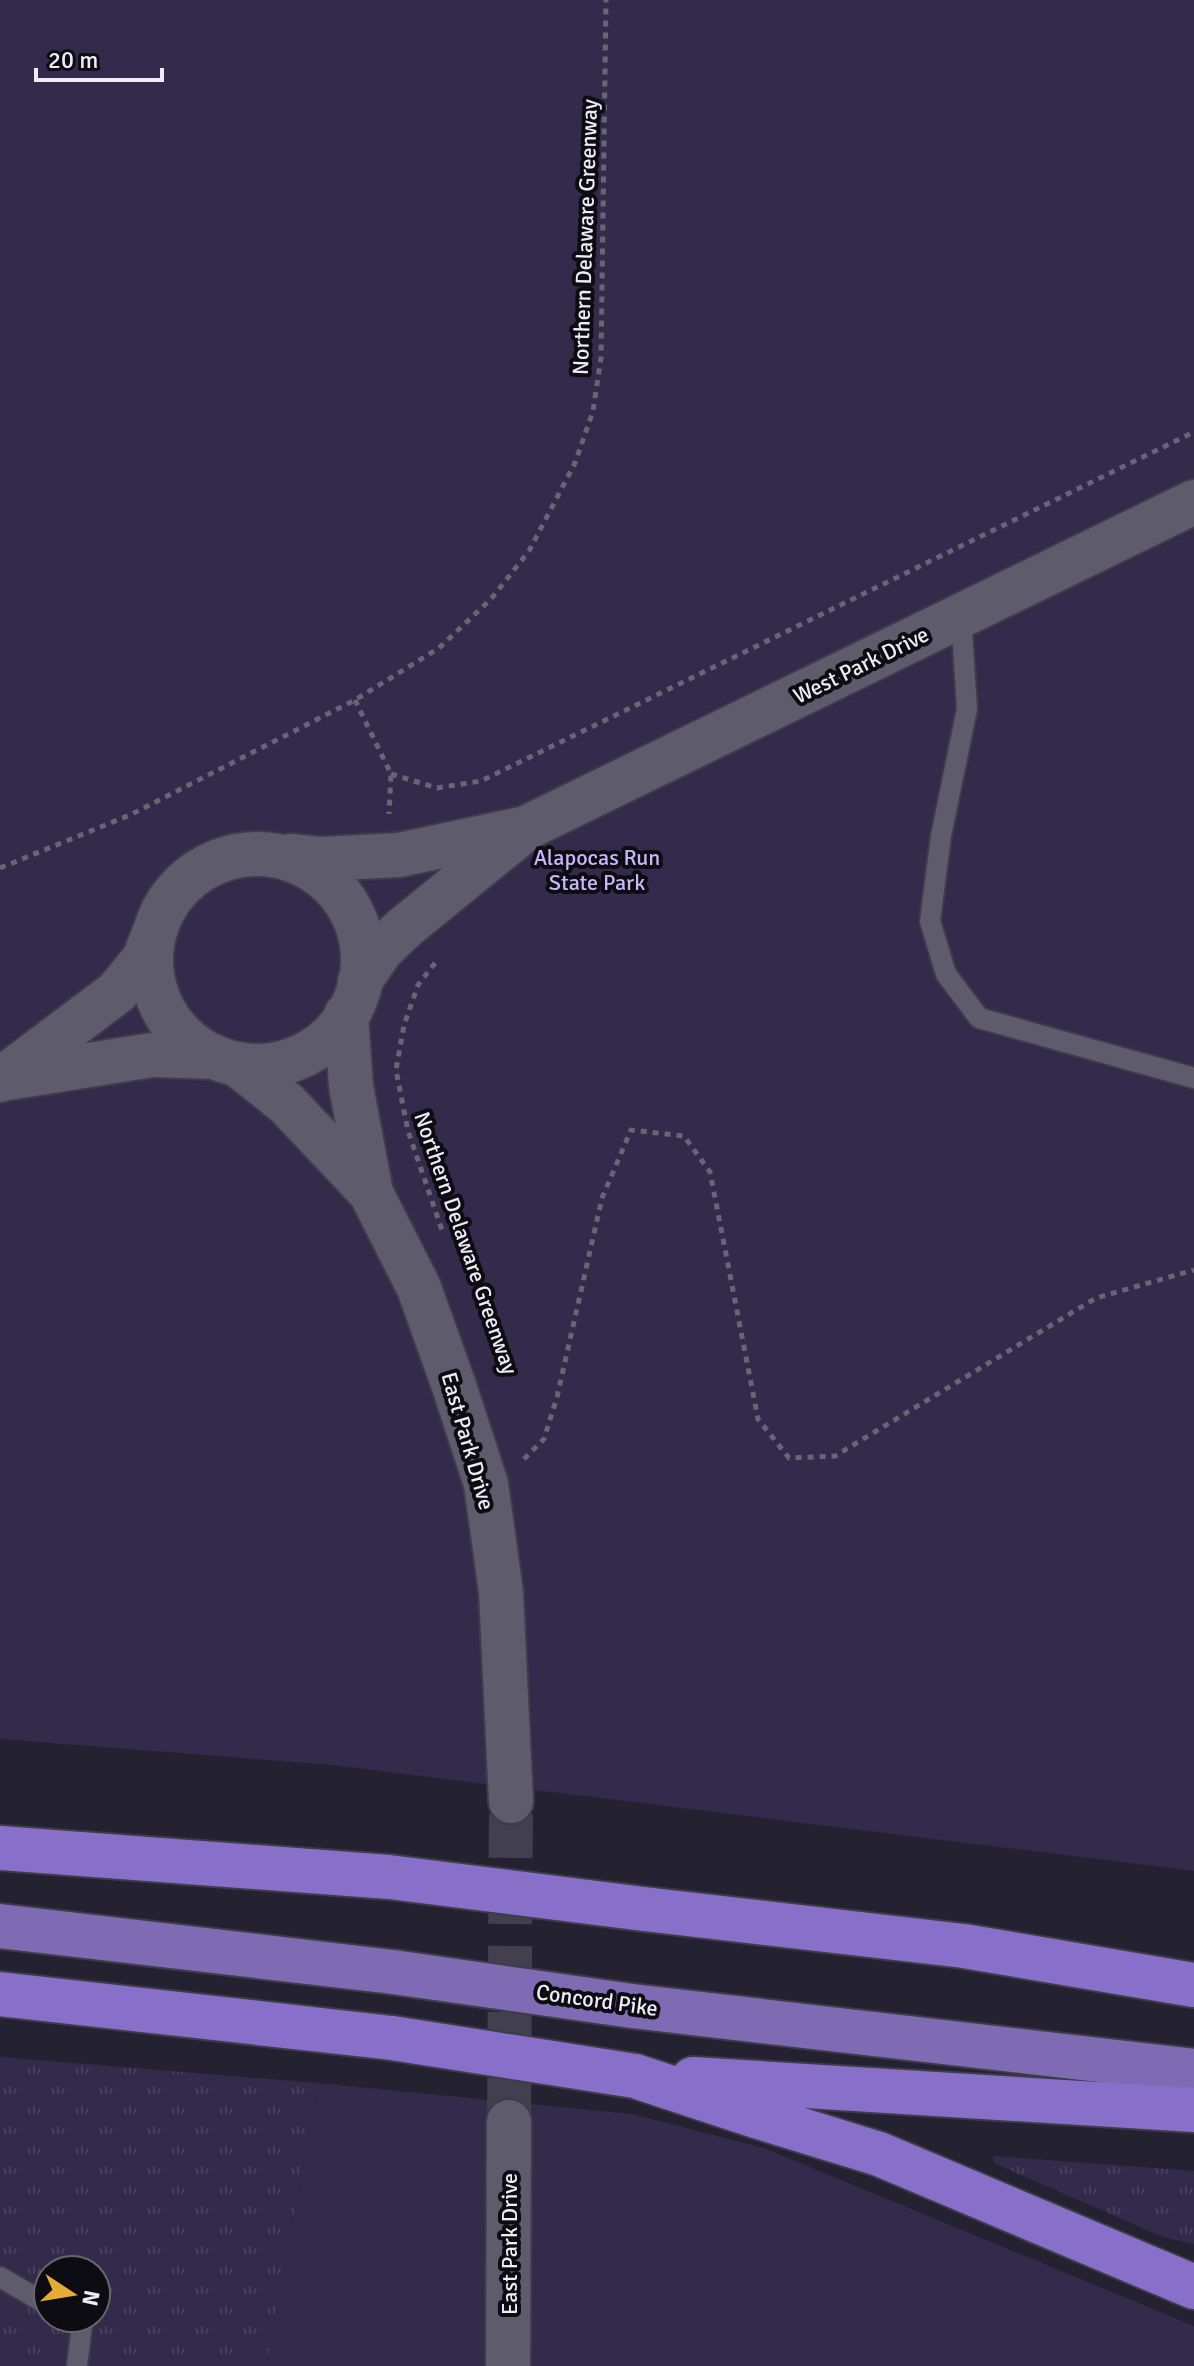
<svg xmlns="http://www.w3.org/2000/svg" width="1194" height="2366" viewBox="0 0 1194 2366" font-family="Signika,sans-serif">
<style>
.grass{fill:url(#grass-tufts);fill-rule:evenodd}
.park{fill:#332b4b}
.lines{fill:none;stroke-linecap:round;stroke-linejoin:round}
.tertiary-tunnel{stroke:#423f4f;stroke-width:44;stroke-dasharray:44 22;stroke-linecap:butt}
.service-casing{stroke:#3f3c4a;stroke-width:24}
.tertiary-casing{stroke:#3f3c4a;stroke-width:48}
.primary-casing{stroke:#3f3c4a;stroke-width:48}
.trunk-casing{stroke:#3f3c4a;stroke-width:48}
.path{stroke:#696674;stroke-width:5;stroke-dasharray:6 6;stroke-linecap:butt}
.service{stroke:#5e5b6d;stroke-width:20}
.tertiary{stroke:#5e5b6d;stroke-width:44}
.primary{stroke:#7e6bb3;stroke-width:44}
.trunk{stroke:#8870ca;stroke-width:44}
.primary-bridge-casing{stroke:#3f3c4a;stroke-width:48;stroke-linecap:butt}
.trunk-bridge-casing{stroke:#3f3c4a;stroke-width:48;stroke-linecap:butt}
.primary-bridge{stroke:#7e6bb3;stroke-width:44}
.trunk-bridge{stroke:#8870ca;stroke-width:44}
.labels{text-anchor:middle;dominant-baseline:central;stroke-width:8;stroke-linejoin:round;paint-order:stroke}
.street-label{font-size:22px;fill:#eeecf7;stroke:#0d0c13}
.park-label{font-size:22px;fill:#c6b8f9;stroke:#0d0c13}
</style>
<defs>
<pattern id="grass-tufts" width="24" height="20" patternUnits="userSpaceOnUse" patternTransform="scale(2)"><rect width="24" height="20" fill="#332b4b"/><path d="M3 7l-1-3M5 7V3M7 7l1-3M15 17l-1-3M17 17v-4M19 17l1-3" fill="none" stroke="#47405d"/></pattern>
</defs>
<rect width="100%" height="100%" fill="#242131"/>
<g class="grass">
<path d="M0 2057 318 2083 267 2366H0ZM48 2270H96V2318H48Z"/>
<polygon points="993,2156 1194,2171 1194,2244 1163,2237 994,2163"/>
</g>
<g class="park">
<polygon points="0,0 1194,0 1194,1871 332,1765 0,1739"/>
<polygon points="318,2083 632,2114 764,2148 1194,2326 1194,2366 267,2366"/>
</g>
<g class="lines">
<polyline class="tertiary-tunnel" points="509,2122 511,1801"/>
<g class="service-casing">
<g id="service">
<polyline points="961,615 967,709 941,836 930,921 946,974 979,1018 1194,1078"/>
<polyline points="0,2277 48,2305"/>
<polyline points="70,2318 82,2325 77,2366"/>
</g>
</g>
<g class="tertiary-casing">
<g id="tertiary">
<circle cx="257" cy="960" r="106"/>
<polyline points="290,856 320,859 399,855 522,829"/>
<polyline points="360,981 381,950 404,928 528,827 1194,502"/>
<polyline points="346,1015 351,1086 371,1193 419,1288 454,1386 486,1484 501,1592 511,1801"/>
<polyline points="237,1064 287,1104 371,1193"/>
<polyline points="8,1078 152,1055 215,1057"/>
<polyline points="0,1080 117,992 144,959 153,936"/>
<polyline points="508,2366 509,2122"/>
</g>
</g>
<g class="primary-casing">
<g id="primary">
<polyline points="0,1926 393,1972"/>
<polyline points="632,2006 1194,2071"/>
</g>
</g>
<g class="trunk-casing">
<g id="trunk">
<polyline points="0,1848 389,1877"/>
<polyline points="644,1909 964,1946 1194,1985"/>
<polyline points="0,1994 392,2038"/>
<polyline points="635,2076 756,2116 879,2154 1194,2287"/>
<polyline points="693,2079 1194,2110"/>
</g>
</g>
<g class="path">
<polyline points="355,700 391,774 389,814"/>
<polyline points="391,774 437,788 481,781 1194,432"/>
<polyline points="0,868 130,815 355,700 439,648 491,599 529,551 575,463 593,411 601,358 606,0"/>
<polyline points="435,963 418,985 404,1025 396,1070 408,1131 443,1233"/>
<polyline points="524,1459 544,1439 557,1397 602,1198 631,1130 684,1136 710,1172 758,1419 789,1458 835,1456 1096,1298 1194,1270"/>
</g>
<use href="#service" class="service"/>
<use href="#tertiary" class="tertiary"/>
<use href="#primary" class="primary"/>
<use href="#trunk" class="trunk"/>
<g class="primary-bridge-casing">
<polyline id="primary-bridge" points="393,1972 632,2006"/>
</g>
<g class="trunk-bridge-casing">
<g id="trunk-bridge">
<polyline points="389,1877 644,1909"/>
<polyline points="392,2038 635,2076"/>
</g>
</g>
<use href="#primary-bridge" class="primary-bridge"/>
<use href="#trunk-bridge" class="trunk-bridge"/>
</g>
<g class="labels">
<g class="street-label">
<text transform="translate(585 237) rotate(-88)">Northern Delaware Greenway</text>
<text transform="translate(861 665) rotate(-26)">West Park Drive</text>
<text transform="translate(466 1243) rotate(71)">Northern Delaware Greenway</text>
<text transform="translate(468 1441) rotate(74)">East Park Drive</text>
<text transform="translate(597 2000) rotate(8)">Concord Pike</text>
<text transform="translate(509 2244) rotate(-90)">East Park Drive</text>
</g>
<g class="park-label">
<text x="597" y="857">Alapocas Run<tspan x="597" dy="25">State Park</tspan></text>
</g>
</g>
<g transform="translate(72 2294) rotate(102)"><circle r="38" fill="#0d0c13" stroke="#67666e" stroke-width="2"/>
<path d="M0-6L14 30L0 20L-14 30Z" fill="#e6ac36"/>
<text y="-12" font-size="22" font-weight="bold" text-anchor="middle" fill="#eeecf7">N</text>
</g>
<path d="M36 68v12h126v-12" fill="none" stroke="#eeecf7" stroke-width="4"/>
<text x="48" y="68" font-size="24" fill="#eeecf7" stroke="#0d0c13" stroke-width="6" paint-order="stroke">20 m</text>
</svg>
